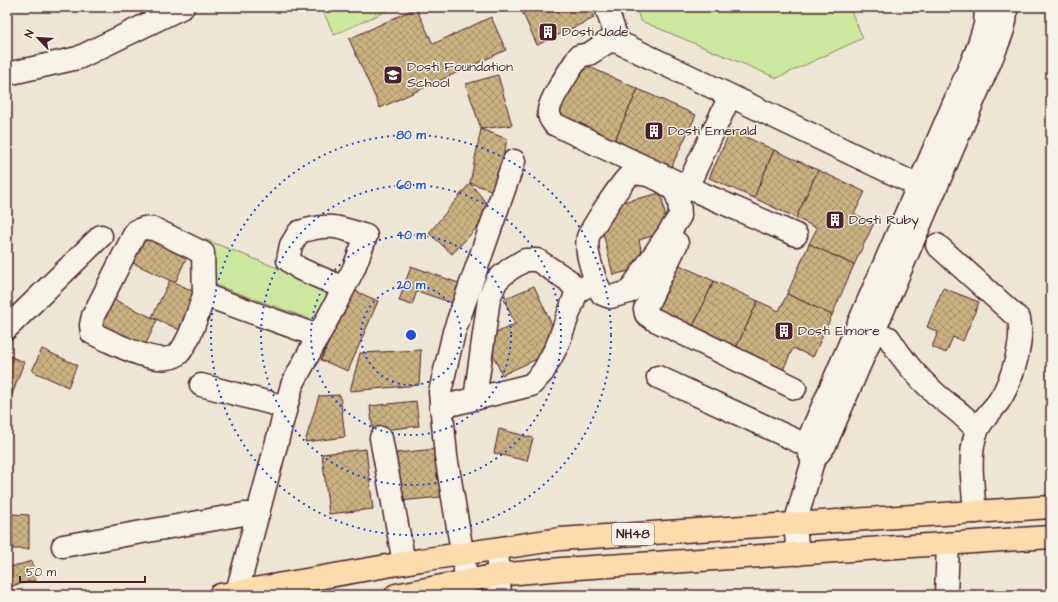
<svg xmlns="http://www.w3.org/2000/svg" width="1058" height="602" viewBox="0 0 1058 602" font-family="'Architects Daughter',sans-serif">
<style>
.green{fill:#cde89e;stroke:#8c8464}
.building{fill:url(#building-cross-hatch);stroke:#4a1f2b}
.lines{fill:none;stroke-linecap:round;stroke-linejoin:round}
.minor-casing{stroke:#4a1f2b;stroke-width:25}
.highway-casing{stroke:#4a1f2b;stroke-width:25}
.minor{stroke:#f7f3e8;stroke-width:22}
.highway{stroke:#fcdcac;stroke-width:22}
.ring{fill:none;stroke:#1d4ed8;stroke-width:2;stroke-dasharray:2 4}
.labels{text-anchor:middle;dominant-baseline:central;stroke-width:3;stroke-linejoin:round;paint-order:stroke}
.shield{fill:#f7f3e8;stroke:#7e5f64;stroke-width:1}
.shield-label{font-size:13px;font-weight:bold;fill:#4a1f2b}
.poi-label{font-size:14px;fill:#4a1f2b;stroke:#f7f3e8;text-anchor:start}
.centre{fill:#1d4ed8;stroke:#f7f3e8;stroke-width:2}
.ring-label{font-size:12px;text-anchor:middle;font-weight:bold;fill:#1d4ed8;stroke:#f7f3e8;stroke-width:3;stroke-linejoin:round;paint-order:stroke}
</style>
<defs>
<pattern id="building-cross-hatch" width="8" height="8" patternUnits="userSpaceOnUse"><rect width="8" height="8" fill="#cab282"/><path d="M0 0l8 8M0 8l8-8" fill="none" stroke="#a6906b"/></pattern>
</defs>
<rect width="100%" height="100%" fill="#eee6d4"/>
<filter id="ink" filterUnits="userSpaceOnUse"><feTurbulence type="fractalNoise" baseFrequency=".025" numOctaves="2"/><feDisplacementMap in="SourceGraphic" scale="8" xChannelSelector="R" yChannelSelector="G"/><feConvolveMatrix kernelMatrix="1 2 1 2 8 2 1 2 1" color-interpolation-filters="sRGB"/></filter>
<g filter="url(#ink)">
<g class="green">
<polygon points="321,7 395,7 334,35"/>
<polygon points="635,7 849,7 863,38 777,78 641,21"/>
<polygon points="204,239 333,290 318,322 210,283"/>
</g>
<g class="building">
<polygon points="520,7 589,7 594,18 537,45"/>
<polygon points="416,8 433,44 491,17 506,50 380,108 349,39"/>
<polygon points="581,63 638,89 612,146 555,120"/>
<polygon points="498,75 512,125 481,129 466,84"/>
<polygon points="638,89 696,115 669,172 612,146"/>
<polygon points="481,129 507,139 497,192 470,183"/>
<polygon points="731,130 774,150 754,198 709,178"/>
<polygon points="774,150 818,170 796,218 754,198"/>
<polygon points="818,170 865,192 854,214 874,223 854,265 809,244 817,228 796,218"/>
<polygon points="470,183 493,211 452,254 429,233"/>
<polygon points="661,193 668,231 639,240 645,267 613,275 600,219 610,205"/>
<polygon points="144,234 188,254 175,283 131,262"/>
<polygon points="809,244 854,265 832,315 787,294"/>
<polygon points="671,261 714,281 692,329 649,309"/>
<polygon points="411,266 467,286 461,306 417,291 412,305 399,301"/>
<polygon points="170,280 199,294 182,331 152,317"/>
<polygon points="714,281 758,301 736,348 692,329"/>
<polygon points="534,286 558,338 546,343 550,353 502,375 486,338 515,324 504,299"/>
<polygon points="943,288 979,302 963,341 953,337 946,353 932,347 938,332 927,327"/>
<polygon points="351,289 378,301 348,371 321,360"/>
<polygon points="787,294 832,315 813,357 793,348 783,370 736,348 758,301 779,311"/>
<polygon points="113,299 157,320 144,348 100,327"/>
<polygon points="42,349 77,365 68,387 32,371"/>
<polygon points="421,350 419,385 350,391 360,353"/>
<polygon points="9,356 24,362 12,395 7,393 7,361"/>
<polygon points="340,395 345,437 305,442 319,396"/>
<polygon points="416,401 419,426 373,431 370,406"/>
<polygon points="499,429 533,438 527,461 494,453"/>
<polygon points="366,449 373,509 329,514 322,454"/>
<polygon points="436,449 441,497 400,501 396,453"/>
<polygon points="12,514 29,515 29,549 12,549"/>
<polygon points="32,561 36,580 7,587 7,568"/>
</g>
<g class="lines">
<g class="minor-casing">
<g id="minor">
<polyline points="606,7 618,42"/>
<polyline points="7,74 78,58 183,7"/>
<polyline points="687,187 730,96"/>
<path d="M796 235 687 187 554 124C551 120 548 116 549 110 550 99 572 67 579 56L589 54 609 41 618 42 919 186"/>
<polyline points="677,243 645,309 646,314 653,319 795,388"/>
<path d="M937 245 1019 319C1024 342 1012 381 999 401 992 411 980 421 976 433 968 458 973 486 975 512"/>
<path d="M577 291 596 282 602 294 610 297 629 292 680 216C680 209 679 198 675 192 668 182 640 168 629 176 623 179 590 231 588 237 585 252 592 268 596 282"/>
<path d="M204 295 203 253 154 229 144 228 136 231 93 316 91 325 92 333C111 342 160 369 178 354 189 344 199 310 204 295L318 336"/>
<polyline points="7,328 101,236"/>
<path d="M889 338C902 359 917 377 935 393 949 406 966 415 977 431"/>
<polyline points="658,377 806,445"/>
<polyline points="201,385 286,407"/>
<polyline points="441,407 531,385 543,372 557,346 577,291 568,280 537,260 525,260 510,269 497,280 489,298 475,399"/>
<polyline points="381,438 404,563"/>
<polyline points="813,461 806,445 977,50 985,25 986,7"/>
<polyline points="63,546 244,514 258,514"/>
<polyline points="497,549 500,595"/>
<path d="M798 554 795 524 813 461 825 445 990 62C996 46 1009 24 1005 7"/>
<polyline points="467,581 446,456 440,392 454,332 514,161"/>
<path d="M237 592 292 385 344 288 300 269 288 260 291 245 299 232C328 223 337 226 366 236L354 268 344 288"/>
<polyline points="946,595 948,544"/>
</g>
</g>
<g class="highway-casing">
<g id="highway">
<polyline points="220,595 421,560 560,539 1051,507"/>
<polyline points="396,595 498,575 562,569 1051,537"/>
</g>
</g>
<use href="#minor" class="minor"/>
<use href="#highway" class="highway"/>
</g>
</g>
<g class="ring">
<circle cx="411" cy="335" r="50"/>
<circle cx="411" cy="335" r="100"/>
<circle cx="411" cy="335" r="150"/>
<circle cx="411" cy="335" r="200"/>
</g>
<defs>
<g id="building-square" transform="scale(1)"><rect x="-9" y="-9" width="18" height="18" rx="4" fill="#4a1f2b" stroke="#f7f3e8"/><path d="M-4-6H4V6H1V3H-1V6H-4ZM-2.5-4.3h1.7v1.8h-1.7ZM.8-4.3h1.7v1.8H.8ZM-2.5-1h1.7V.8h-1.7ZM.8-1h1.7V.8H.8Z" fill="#fff"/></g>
<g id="school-square" transform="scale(1)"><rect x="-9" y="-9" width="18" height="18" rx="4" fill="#4a1f2b" stroke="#f7f3e8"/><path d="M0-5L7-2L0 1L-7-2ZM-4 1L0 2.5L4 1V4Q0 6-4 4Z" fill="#fff"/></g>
</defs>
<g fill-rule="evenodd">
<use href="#building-square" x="548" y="32"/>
<use href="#school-square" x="393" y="75"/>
<use href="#building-square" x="654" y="131"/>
<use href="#building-square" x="835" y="220"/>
<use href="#building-square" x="784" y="331"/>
</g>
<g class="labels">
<rect class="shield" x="612" y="523" width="42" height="22" rx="3"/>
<g class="shield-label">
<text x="633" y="534">NH48</text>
</g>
<g class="poi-label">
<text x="562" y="32">Dosti Jade</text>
<text x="407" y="67">Dosti Foundation<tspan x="407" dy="16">School</tspan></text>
<text x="668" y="131">Dosti Emerald</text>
<text x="849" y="220">Dosti Ruby</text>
<text x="798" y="331">Dosti Elmore</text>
</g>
</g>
<circle cx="411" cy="335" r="6" class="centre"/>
<g class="ring-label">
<text x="411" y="139">80 m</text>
<text x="411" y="189">60 m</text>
<text x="411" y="239">40 m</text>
<text x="411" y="289">20 m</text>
</g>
<rect width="1058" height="602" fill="none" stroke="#f7f3e8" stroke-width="24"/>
<rect x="12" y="12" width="1034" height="578" fill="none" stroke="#4a1f2b" stroke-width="1.5" filter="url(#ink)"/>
<g transform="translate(38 38) rotate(295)" stroke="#f7f3e8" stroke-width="3" paint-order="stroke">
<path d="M0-3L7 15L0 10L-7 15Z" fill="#4a1f2b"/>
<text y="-6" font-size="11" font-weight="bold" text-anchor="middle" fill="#4a1f2b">N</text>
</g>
<path d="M20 576v6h125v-6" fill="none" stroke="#4a1f2b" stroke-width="2"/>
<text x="26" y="576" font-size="12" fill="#4a1f2b" stroke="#f7f3e8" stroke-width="3" paint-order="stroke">50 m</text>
</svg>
